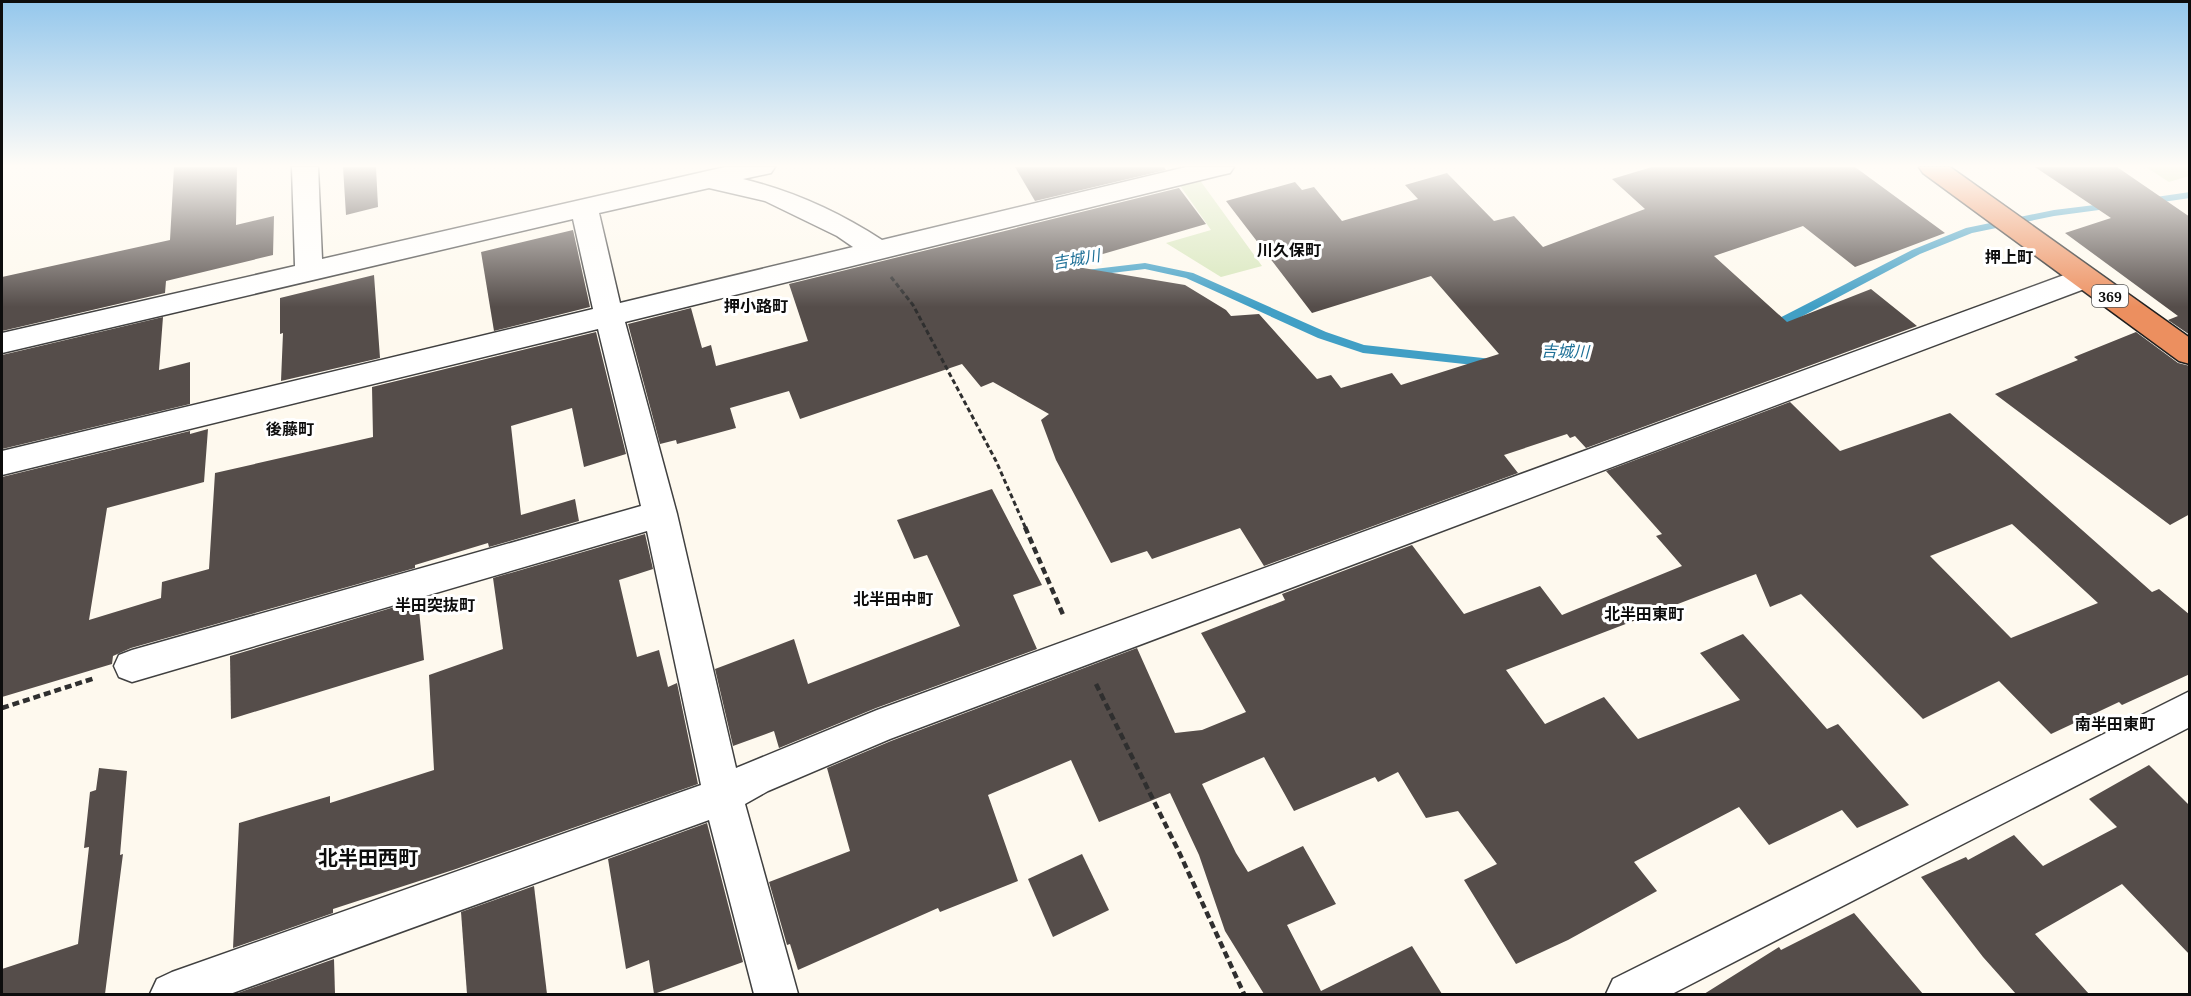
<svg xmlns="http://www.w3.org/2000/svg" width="2191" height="996" viewBox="0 0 2191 996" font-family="'Noto Serif','Noto Sans JP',serif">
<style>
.green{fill:#d6e6ba}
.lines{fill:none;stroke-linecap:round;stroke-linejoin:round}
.stream{fill:#419fc5;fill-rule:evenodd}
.building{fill:#554d4a;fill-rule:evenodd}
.street-casing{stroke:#404040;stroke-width:3}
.highway-casing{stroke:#1e1e1e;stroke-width:3}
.path-far1{stroke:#2f2f2f;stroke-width:3;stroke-dasharray:5 3;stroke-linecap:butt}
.path{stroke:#2f2f2f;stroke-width:4.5;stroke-dasharray:7 4;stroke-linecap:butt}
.street{fill:#fff;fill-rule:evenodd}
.highway{fill:#ec8f5f;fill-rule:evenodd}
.labels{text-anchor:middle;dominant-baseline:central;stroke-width:6;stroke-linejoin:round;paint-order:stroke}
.shield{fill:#fff;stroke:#565656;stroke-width:1.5}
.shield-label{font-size:14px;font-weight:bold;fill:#0d0d0d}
.neighbourhood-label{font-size:16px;font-weight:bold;fill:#0d0d0d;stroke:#fff}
.water-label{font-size:16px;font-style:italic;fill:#1e7097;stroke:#fff}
.near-neighbourhood-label{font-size:20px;font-weight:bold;fill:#0d0d0d;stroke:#fff}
</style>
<rect width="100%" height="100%" fill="#fef9ee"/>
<g class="green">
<polygon points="2146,167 2189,167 2189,176 2169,182"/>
<polygon points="1199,179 1262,266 1221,277 1166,243 1211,230 1179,184"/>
</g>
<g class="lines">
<g class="stream">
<polygon points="2190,192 2190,198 2149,204 2144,201 2149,198"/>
<polygon points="2111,203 2116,206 2114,208 2054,216 1972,233 1920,254 1776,330 1768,330 1767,327 1768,324 1912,250 1966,228 2054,210"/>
<polygon points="1145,263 1193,273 1326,332 1364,345 1492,359 1497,363 1492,367 1363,353 1318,338 1186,278 1145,269 1086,276 1081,273 1086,270"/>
</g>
</g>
<g class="building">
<polygon points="174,167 237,167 236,225 274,216 273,255 166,281 165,293 2,331 2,277 170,240"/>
<polygon points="343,167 376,167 378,207 346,215"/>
<polygon points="1015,167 1164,167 1166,170 1035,201"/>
<polygon points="1652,167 1855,167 1945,233 1855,267 1803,226 1714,256 1787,322 1871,289 1917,326 1586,448 1575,436 1570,438 1567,434 1504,455 1518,473 1264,566 1240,528 1152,559 1147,551 1111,563 1056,460 1041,420 1049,414 993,382 981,387 962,364 800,419 789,391 730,408 736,428 677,444 676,440 660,444 628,324 691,308 702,348 711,345 716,366 808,341 789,284 1179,188 1206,224 1065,265 1185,285 1226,310 1231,316 1259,314 1317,379 1331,375 1341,388 1392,373 1401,385 1499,354 1431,276 1312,313 1226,201 1295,182 1302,190 1314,187 1342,221 1418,199 1405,185 1447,173 1494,221 1514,216 1543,247 1645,209 1612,179"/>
<polygon points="2035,167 2117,167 2190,217 2190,335 2168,320 2178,316 2065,233 2111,218"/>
<polygon points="573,230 590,307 494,331 481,252"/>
<polygon points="374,275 380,358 281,381 283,333 280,334 280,298"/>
<polygon points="163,317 159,370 190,362 190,404 2,449 2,355"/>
<polygon points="596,332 626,454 584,467 572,408 511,426 521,515 575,499 579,521 489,547 488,543 415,565 415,568 131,648 113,656 112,664 2,697 2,477 190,431 190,434 208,429 204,482 107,508 89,620 161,598 162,582 209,569 215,473 373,437 372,387"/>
<polygon points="2136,332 2178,363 2190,366 2190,514 2170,525 1995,394 2078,360 2074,357"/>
<path d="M1790 402 1840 451 1950 413 2152 592 2159 589 2190 615V674L2122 705 2119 702 2051 734 1999 681 1923 719 1801 594 1770 607 1756 574 1506 670 1545 724 1604 697 1638 739 1740 700 1700 653 1743 634 1827 729 1838 724 1909 805 1857 828 1842 810 1769 845 1739 807 1634 862 1657 891 1568 940 1516 964 1464 880 1497 864 1458 811 1426 818 1398 772 1378 782 1375 777 1294 811 1264 757 1202 784 1236 853 1248 872 1303 846 1336 904 1287 925 1321 991 1412 946 1442 994H1264L1225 931 1199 855 1170 793 1099 822 1071 760 988 795 1018 881 940 912 938 908 798 970 790 944 787 945 769 882 850 851 827 768 891 741 1137 648 1175 733 1202 730 1246 712 1201 633 1285 600 1282 594 1412 545 1464 614 1540 586 1562 615 1682 566 1656 536 1662 534 1606 471ZM2012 524 2098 603 2011 638 1930 556Z"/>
<polygon points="992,489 1042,585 1013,595 1037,649 876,708 779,748 774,731 733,746 715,669 794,639 808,684 960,626 927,555 914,559 897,520"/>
<polygon points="645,534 653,569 619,580 637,657 659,650 668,687 677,683 698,784 456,869 333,909 333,913 233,948 239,823 330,796 330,803 434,770 429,675 503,649 493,578"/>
<polygon points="418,600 424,660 231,719 230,656"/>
<polygon points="2149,765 2190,806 2190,955 2122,884 2035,934 2089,994 2016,994 1983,957 1921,877 1966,857 1968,860 2014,835 2043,866 2117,827 2089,799"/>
<polygon points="99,768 127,771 120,855 123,854 105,994 2,994 2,969 78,944 89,847 84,848 90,792 96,790"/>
<polygon points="707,823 743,962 654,994 649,960 626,969 608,859"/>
<polygon points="1082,854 1109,910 1053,937 1028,879"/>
<polygon points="534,886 547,994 467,994 461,912"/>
<polygon points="1854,913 1923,994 1704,994 1779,947 1781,950"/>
<polygon points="334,959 335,994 235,994"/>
</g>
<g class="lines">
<g class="street-casing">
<g id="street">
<path d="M292 167H318L322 259 725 167H775L771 173 743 179C793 191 839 212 882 240L1186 167H1234L1230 173 1221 175 625 322 677 514 736 768 877 710 2075 271 2085 268 2095 271 2099 278 2095 285 890 739 768 791 745 804 798 994H754L709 820 230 994H150L157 979 172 972 701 785 647 531 132 682 119 677 114 666 119 655 132 650 641 506 598 329 2 475V451L593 309 573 219 2 353V333L295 266ZM709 188 765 201 837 236 853 247 620 303 599 213Z"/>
<polygon points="2190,691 2190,727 1672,994 1606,994 1613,979"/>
</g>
</g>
<g class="highway-casing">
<polygon id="highway" points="1919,167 1950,167 2190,338 2190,364 2179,361 1923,173"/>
</g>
<polyline class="path-far1" points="891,277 913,305 996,461 1026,529"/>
<g class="path">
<polyline points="1025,527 1064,617"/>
<polyline points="1096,684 1179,852 1244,994"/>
<polyline points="2,708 95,678"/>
</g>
<use href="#street" class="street"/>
<use href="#highway" class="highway"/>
</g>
<linearGradient id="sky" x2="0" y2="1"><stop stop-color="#94c7ec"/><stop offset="0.54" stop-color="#fffcf7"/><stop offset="1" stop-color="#fffcf7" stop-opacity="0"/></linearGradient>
<rect width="2191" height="307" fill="url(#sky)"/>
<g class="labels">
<rect class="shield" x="2092" y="285" width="36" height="22" rx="4.5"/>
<g class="shield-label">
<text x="2110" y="296">369</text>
</g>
<g class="neighbourhood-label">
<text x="1289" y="250">川久保町</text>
<text x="2009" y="257">押上町</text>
<text x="756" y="306">押小路町</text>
<text x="290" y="429">後藤町</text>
<text x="893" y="599">北半田中町</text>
<text x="435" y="605">半田突抜町</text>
<text x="1644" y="614">北半田東町</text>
<text x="2115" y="724">南半田東町</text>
</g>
<g class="water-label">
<text transform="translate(1076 259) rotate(-10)">吉城川</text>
<text transform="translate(1565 351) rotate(1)">吉城川</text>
</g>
<g class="near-neighbourhood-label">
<text x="368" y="857">北半田西町</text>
</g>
</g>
<rect width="2191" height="996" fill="none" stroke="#0d0d0d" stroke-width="6"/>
</svg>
